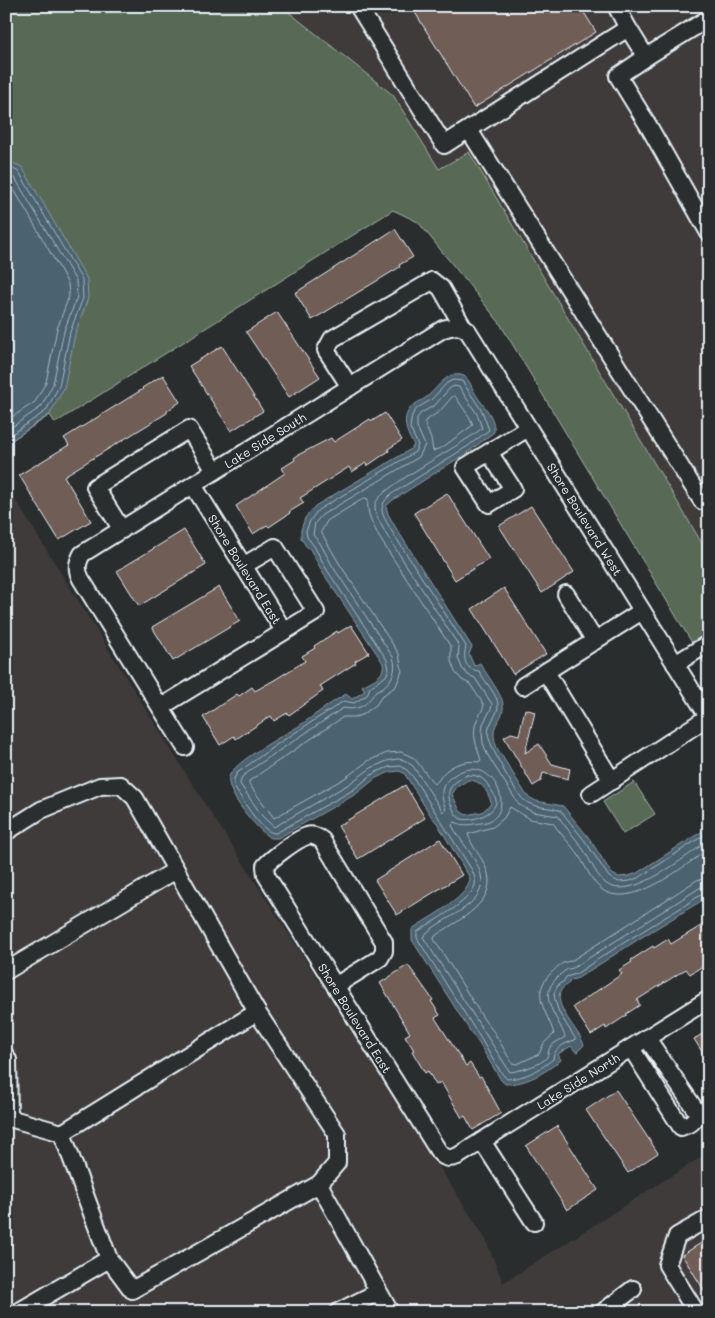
<svg xmlns="http://www.w3.org/2000/svg" width="715" height="1318" viewBox="0 0 715 1318" font-family="Mali,sans-serif">
<style>
.built{fill:#3f3b3a}
.green{fill:#596b56;stroke:#a0aea7}
.water{fill:#4b626f;stroke:#8a9ba6;fill-rule:evenodd}
.lines{fill:none;stroke-linecap:round;stroke-linejoin:round}
.shore{stroke:#a9b8c1;stroke-width:1}
.building{fill:#6f5d57;stroke:#e8f1f8}
.minor-casing{stroke:#e8f1f8;stroke-width:20}
.minor{stroke:#2a2d2e;stroke-width:16}
.labels{text-anchor:middle;dominant-baseline:central;stroke-width:4;stroke-linejoin:round;paint-order:stroke}
.street-label{font-size:12px;fill:#e8f1f8;stroke:#2a2d2e}
</style>
<rect width="100%" height="100%" fill="#2a2d2e"/>
<filter id="ink" filterUnits="userSpaceOnUse"><feTurbulence type="fractalNoise" baseFrequency=".02" numOctaves="2"/><feDisplacementMap in="SourceGraphic" scale="10" xChannelSelector="R" yChannelSelector="G"/><feConvolveMatrix kernelMatrix="1 2 1 2 8 2 1 2 1" color-interpolation-filters="sRGB"/></filter>
<g filter="url(#ink)">
<g class="built">
<polygon points="281,6 709,6 709,555 469,152 439,169 393,95"/>
<polygon points="6,485 205,804 485,1238 503,1283 709,1152 709,1312 6,1312"/>
</g>
<g class="green">
<polygon points="6,6 281,6 393,95 439,169 469,152 709,555 709,671 499,322 418,222 393,210 55,423 50,415 6,444"/>
<polygon points="634,782 655,814 623,834 603,802"/>
</g>
<g class="water">
<polygon points="13,163 22,167 87,279 88,298 75,334 64,388 50,414 6,444 6,167"/>
<path d="M452 375C456 375 460 374 464 376 470 380 471 387 475 393 482 405 496 417 494 432L471 450 393 500 386 506 388 514 396 528 472 647 469 654 474 666 480 663C485 672 503 696 503 704 505 723 487 721 497 748L527 796 536 801 563 806 589 838 612 874 619 877 629 876 637 873 709 827V895L698 903 642 937 578 978 569 981 570 982C567 985 563 987 561 990 552 1006 580 1031 584 1045L577 1052 575 1051 571 1046 558 1054 561 1060C544 1073 527 1084 505 1084L501 1080 478 1042 470 1031 412 940V929C429 917 469 898 470 878L437 823 431 816 404 773 399 771 390 772 376 778 356 794 278 838H270C258 830 225 793 229 777 233 762 284 735 299 726 315 715 330 703 346 694L352 699 365 691 362 686C372 680 385 677 383 663L323 573 310 549 306 546 301 538V530L305 518 315 506 411 449 414 445C405 431 400 415 415 404 420 401 425 399 429 395 437 388 441 380 452 375ZM468 780C481 780 487 790 491 802L490 805 482 812 466 815 460 811 452 794 457 787Z"/>
</g>
<g class="lines">
<g class="shore">
<polyline points="6,171 13,169 19,172 82,280 83,298 70,332 59,386 46,411 6,438"/>
<polyline points="6,177 15,178 76,281 77,297 64,331 53,384 41,407 6,431"/>
<polyline points="6,185 12,186 61,271 68,284 69,296 57,329 46,382 35,402 6,421"/>
<polygon points="455,396 470,418 473,425 443,447 433,451 431,439 424,422 440,411 452,397"/>
<path d="M365 498 368 499C366 514 373 524 379 537L451 647V661L455 672 462 680 470 684 484 705C483 710 479 715 477 720 471 734 477 747 481 760L479 762C466 760 451 764 442 775 439 779 438 782 434 784L414 758 401 752 387 753 368 761 345 778 274 818 249 784V781L343 717H355L362 715 376 705 382 696 396 686 402 671 399 654 339 563 321 532 327 521Z"/>
<path d="M467 775C477 775 484 777 489 787 492 791 496 796 496 801 496 814 471 822 462 819 458 818 456 815 454 811 444 792 448 785 467 775Z"/>
<path d="M709 832 640 877 630 881 619 882 609 877 585 841 561 811C549 806 534 809 524 800 515 793 488 744 488 733 488 722 499 715 498 704 498 696 483 679 479 671 464 669 463 659 466 646L391 530C383 515 376 509 390 495L468 446 489 430 482 411 462 381 453 380 447 383 431 400 417 408 412 415 410 428 418 445 415 452 318 510 310 521 306 531 307 537 314 546 327 570 387 660 389 669 386 676 370 687 367 695 354 703 344 701 276 745 237 773 234 779V785L236 790C244 801 262 834 276 833L353 790 374 773 389 767 401 766 407 770 413 777 472 870C474 875 476 880 475 885 470 903 432 921 417 932V938L474 1028C484 1042 497 1070 507 1079 525 1078 540 1070 553 1059 554 1048 565 1043 575 1040V1038L559 1013 555 1000 554 993 558 985 564 981 566 977 576 974C611 950 646 929 682 907 690 903 700 893 709 892"/>
<path d="M709 840C688 854 629 905 604 882 594 872 589 857 581 846 574 836 565 827 558 816L533 812 519 805 487 754 483 743 482 732 483 724 491 709 492 704 475 678 468 675 462 668 458 658 459 646 386 534C382 525 374 515 375 505 377 488 465 444 482 428L477 414 459 387 455 386 450 388 435 405 421 413 417 418V427L425 445 419 457 322 515 315 523 313 535 320 543 333 567 393 657C397 670 393 680 382 688 380 689 377 690 375 692 367 705 359 711 343 708L256 766 242 777 240 784 242 787 263 817 274 827 349 784 371 768 387 761 398 759 404 760 413 766 443 812 446 809C441 798 439 787 450 778 492 744 523 819 481 823 471 824 464 827 455 822L452 825C460 842 477 857 481 875 489 907 437 918 423 937L510 1072C519 1071 542 1065 547 1057 549 1053 548 1049 551 1046 555 1042 561 1040 565 1037 559 1017 536 998 557 978 562 973 565 969 573 968L701 887 709 885"/>
<path d="M709 849C684 865 630 913 600 888 590 879 585 864 577 853 569 842 560 834 553 823L530 819 510 807 504 818 493 827 468 834C471 846 482 857 486 868 501 902 456 921 435 936L434 939 485 1021 494 1032 512 1063 517 1064 539 1054 544 1043 554 1034C548 1012 529 995 551 973 558 966 562 962 571 961L697 880 709 878"/>
</g>
</g>
<g class="building">
<polygon points="411,6 580,6 596,32 474,108"/>
<polygon points="395,229 413,257 399,265 400,267 312,320 295,293"/>
<polygon points="277,312 320,377 289,397 246,332"/>
<polygon points="222,346 263,411 231,431 189,366"/>
<polygon points="163,375 180,402 167,411 167,413 64,476 91,521 59,540 19,475 69,445 64,438 143,389 142,388"/>
<polygon points="385,413 402,440 388,449 389,451 367,466 366,463 352,472 349,467 300,498 304,503 289,512 290,513 269,527 267,525 253,534 236,506 285,473 282,468 295,460 294,458 298,455 331,438 334,442 370,419 372,421"/>
<polygon points="447,493 489,559 455,580 414,513"/>
<polygon points="531,506 574,572 542,593 499,526"/>
<polygon points="184,530 206,565 139,606 117,571"/>
<polygon points="219,587 240,621 173,661 152,627"/>
<polygon points="504,588 546,654 513,674 472,609"/>
<polygon points="351,625 369,653 355,661 356,663 320,686 323,691 289,715 287,713 274,721 271,716 236,739 234,736 220,745 203,717 237,694 239,696 252,687 255,691 276,679 305,661 302,656 315,648 314,646 337,631 338,633"/>
<polygon points="525,709 535,712 525,753 539,744 552,764 570,769 568,779 543,773 541,781 533,786 504,737 511,733 519,735"/>
<polygon points="405,785 425,818 358,859 338,826"/>
<polygon points="440,839 462,875 397,915 375,880"/>
<polygon points="709,921 709,962 690,974 686,969 637,1000 640,1005 626,1014 627,1015 606,1029 605,1026 591,1035 573,1007 622,974 619,970 632,962 631,960 653,946 654,948 668,939 671,944"/>
<polygon points="408,965 433,1000 431,1001 440,1015 435,1018 466,1066 470,1063 479,1077 481,1076 501,1113 473,1130 465,1116 462,1118 441,1082 436,1085 428,1071 425,1073 412,1051 414,1050 405,1036 410,1033 380,983"/>
<polygon points="709,1030 709,1063 694,1039"/>
<polygon points="616,1090 658,1153 628,1173 586,1110"/>
<polygon points="557,1126 598,1190 567,1210 526,1146"/>
<polygon points="709,1238 709,1298 682,1255"/>
</g>
<g class="lines">
<g class="minor-casing">
<g id="minor">
<polyline points="358,6 444,145 628,28 646,57 709,18"/>
<polyline points="616,6 628,28"/>
<polyline points="646,57 618,76 648,125 709,233"/>
<polyline points="469,130 702,501 709,497"/>
<polyline points="350,387 326,350 332,339 432,281 441,288 463,327"/>
<polyline points="489,452 513,489 489,504 465,467 528,428"/>
<polyline points="193,485 284,631"/>
<polyline points="122,530 95,487 189,429 215,471"/>
<polyline points="566,594 595,641"/>
<polyline points="675,664 709,643"/>
<polyline points="546,672 612,781"/>
<polyline points="523,686 642,611"/>
<polyline points="161,707 316,612 275,547 243,566"/>
<path d="M185 747 81 579C76 569 77 564 82 554L443 329C454 326 459 324 468 331L709 718"/>
<polyline points="591,794 708,717"/>
<polyline points="6,832 41,810 100,786 121,785 135,798 257,1012"/>
<polyline points="6,971 176,870"/>
<path d="M335 986 380 958 384 951V942L322 840C317 837 313 834 307 836 297 839 272 858 265 866L266 875 439 1152C445 1159 450 1159 458 1156L709 999"/>
<polyline points="631,1048 681,1127 691,1123 699,1115 647,1038"/>
<polyline points="6,1056 8,1060 9,1118"/>
<polyline points="6,1119 9,1118 62,1133 257,1012 337,1134 337,1163 319,1184"/>
<polyline points="62,1133 109,1259"/>
<polyline points="482,1141 534,1222"/>
<polyline points="18,1312 109,1259 132,1290 319,1184 390,1312"/>
<polyline points="338,1312 378,1292"/>
<polyline points="603,1312 633,1289"/>
<polyline points="696,1312 667,1265 677,1236 709,1218"/>
</g>
</g>
<use href="#minor" class="minor"/>
</g>
</g>
<g class="labels">
<g class="street-label">
<text transform="translate(265 440) rotate(-32)">Lake Side South</text>
<text transform="translate(585 519) rotate(58)">Shore Boulevard West</text>
<text transform="translate(245 569) rotate(58)">Shore Boulevard East</text>
<text transform="translate(355 1018) rotate(58)">Shore Boulevard East</text>
<text transform="translate(578 1081) rotate(-32)">Lake Side North</text>
</g>
</g>
<rect width="715" height="1318" fill="none" stroke="#2a2d2e" stroke-width="25"/>
<rect x="12" y="12" width="690" height="1293" fill="none" stroke="#e8f1f8" stroke-width="2" filter="url(#ink)"/>
</svg>
